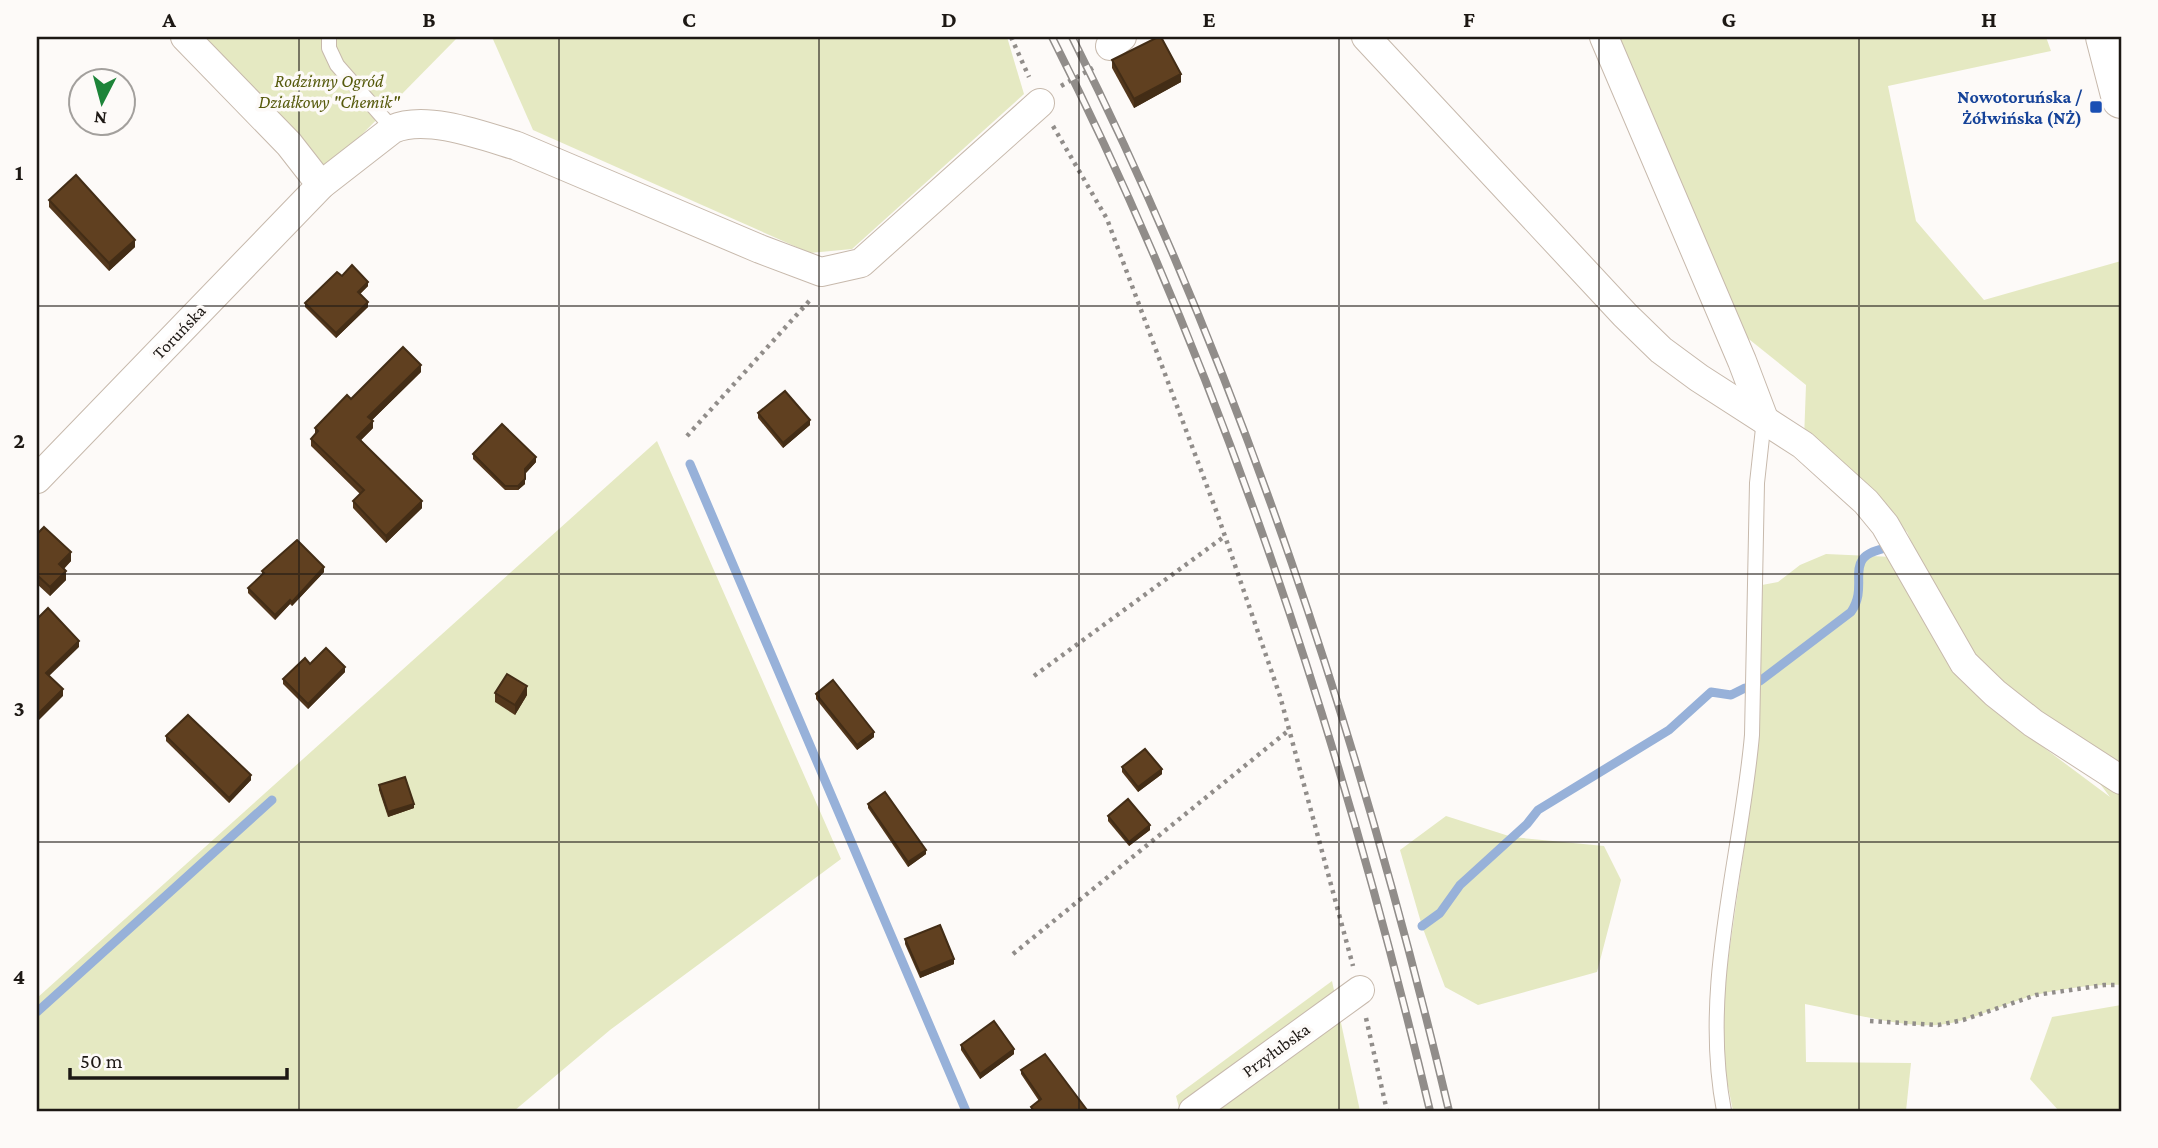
<svg xmlns="http://www.w3.org/2000/svg" width="2158" height="1148" viewBox="0 0 2158 1148" font-family="'Crimson Pro',serif">
<style>
.green{fill:#e5e9c2}
.lines{fill:none;stroke-linecap:round;stroke-linejoin:round}
.stream{stroke:#97b1d9;stroke-width:9}
.service-casing{stroke:#c7b9ac;stroke-width:16}
.minor-casing{stroke:#c7b9ac;stroke-width:30}
.secondary-casing{stroke:#c7b9ac;stroke-width:40}
.path{stroke:#918d8a;stroke-width:4.5;stroke-dasharray:3.5 5;stroke-linecap:butt}
.service{stroke:#fff;stroke-width:14}
.minor{stroke:#fff;stroke-width:28}
.secondary{stroke:#fff;stroke-width:38}
.rail-casing{stroke:#918d8a;stroke-width:8}
.rail{stroke:#fdfaf8;stroke-width:5;stroke-dasharray:16;stroke-linecap:butt}
.wall{fill:#53371c}
.shaded-wall{fill:#432d16}
.building{fill:#604020;stroke:#432d16;stroke-width:2}
.grid{fill:none;stroke:#1d1814;stroke-width:2;stroke-opacity:0.55}
.transit-dot{fill:#1a4fb4;stroke:#fdfaf8;stroke-width:2.5}
.labels{text-anchor:middle;dominant-baseline:central;stroke-width:7;stroke-linejoin:round;paint-order:stroke}
.park-label{font-size:18px;font-style:italic;fill:#565a0c;stroke:#fdfaf8}
.transit-label{font-size:18px;font-weight:bold;fill:#164399;stroke:#fdfaf8;text-anchor:end}
.street-label{font-size:18px;fill:#1d1814;stroke:#fdfaf8}
.neatline{fill:none;stroke:#1d1814;stroke-width:2.5}
.grid-label{font-size:23px;text-anchor:middle;font-weight:bold;fill:#1d1814}
</style>
<rect width="100%" height="100%" fill="#fdfaf8"/>
<g class="green">
<polygon points="201,37 458,37 328,169"/>
<polygon points="492,37 1007,37 1024,94 852,249 810,253 533,130"/>
<path d="M1615 37H2046L2051 51 1888 86 1916 221 1984 300 2121 261V985C2094 984 2063 989 2036 995 2003 1003 1972 1022 1938 1025 1901 1028 1843 1011 1805 1004L1806 1062 1911 1063 1906 1111H1733L1720 1046 1723 995 1757 758 1762 585 1778 582 1800 565 1826 554 1893 557 1962 677 1988 706 2110 797 2076 752 1995 693 1934 593 1907 532 1804 439 1806 385 1745 336Z"/>
<polygon points="657,441 841,859 610,1030 514,1111 37,1111 37,998"/>
<polygon points="1446,816 1512,837 1604,846 1621,880 1597,972 1478,1005 1445,987 1422,926 1400,850"/>
<polygon points="1332,981 1360,1111 1180,1111 1176,1096"/>
<polygon points="2121,1005 2121,1111 2059,1111 2030,1079 2052,1017"/>
</g>
<g class="lines">
<g class="stream">
<polyline points="690,464 966,1111"/>
<path d="M1760 681 1851 612C1872 582 1837 555 1892 547"/>
<polyline points="1422,926 1440,913 1460,885 1527,824 1538,810 1669,730 1711,692 1731,695 1745,688"/>
<polyline points="37,1012 272,800"/>
</g>
<g class="service-casing">
<g id="service">
<polyline points="329,37 329,48 337,65 393,129"/>
<path d="M1724 1111C1700 986 1741 860 1752 735L1757 483 1764 419"/>
</g>
</g>
<g class="minor-casing">
<g id="minor">
<polyline points="185,37 289,144 321,185"/>
<polyline points="1366,37 1625,315 1661,350 1699,378 1803,445 1866,502 1885,525 1964,663 1995,693 2033,723 2121,780"/>
<polyline points="1604,37 1742,361 1764,419"/>
<polyline points="1110,46 1122,37"/>
<path d="M37 479 321 185 393 129C426 114 484 136 517 146L760 249 821 272 861 263 1040 103"/>
<polyline points="1193,1111 1360,990"/>
</g>
</g>
<g class="secondary-casing">
<polyline id="secondary" points="2105,37 2121,99"/>
</g>
<g class="path">
<polyline points="1011,37 1029,77"/>
<polyline points="1061,86 1093,68"/>
<polyline points="1053,126 1107,219 1217,513 1280,696 1353,966"/>
<polyline points="687,436 811,299"/>
<polyline points="1034,676 1225,536"/>
<polyline points="1013,954 1289,730"/>
<polyline points="1366,1018 1387,1111"/>
<polyline points="1870,1021 1938,1025 1963,1020 2036,995 2104,985 2121,985"/>
</g>
<use href="#service" class="service"/>
<use href="#minor" class="minor"/>
<use href="#secondary" class="secondary"/>
<g class="rail-casing">
<g id="rail">
<path d="M1052 37C1224 377 1342 741 1430 1111"/>
<path d="M1072 37C1243 377 1361 741 1449 1111"/>
</g>
</g>
<use href="#rail" class="rail"/>
</g>
<g class="wall">
<polygon points="1112,60 1181,82 1134,108 1112,68"/>
<polygon points="49,200 135,247 109,271 49,207"/>
<polygon points="342,276 368,286 360,294 368,307 336,338 305,307 305,303"/>
<polygon points="421,372 372,420 373,428 361,440 422,508 386,543 353,508 353,501 360,494 311,446 311,439 315,435 315,428 351,399"/>
<polygon points="758,413 810,425 783,448 758,418"/>
<polygon points="473,454 536,462 525,474 525,484 518,490 505,490 473,459"/>
<polygon points="37,534 71,561 64,569 66,580 50,596 37,584"/>
<polygon points="262,571 324,572 292,606 290,604 275,620 248,593 248,588 262,574"/>
<polygon points="310,664 345,672 308,709 283,684 283,679"/>
<polygon points="495,693 527,695 515,715 495,702"/>
<polygon points="816,694 874,737 857,750 816,699"/>
<polygon points="166,736 251,780 229,803 166,741"/>
<polygon points="1122,767 1162,774 1138,792 1122,772"/>
<polygon points="379,785 414,808 388,817 379,790"/>
<polygon points="868,804 926,854 908,867 868,808"/>
<polygon points="1108,816 1150,830 1129,846 1108,821"/>
<polygon points="905,939 954,964 920,978 905,944"/>
<polygon points="961,1045 1014,1054 980,1079 961,1050"/>
<polygon points="1021,1070 1087,1111 1031,1111 1031,1107 1039,1101 1021,1074"/>
</g>
<g class="shaded-wall">
<polygon points="1181,74 1181,82 1134,108 1134,99"/>
<polygon points="135,240 135,247 109,271 109,263"/>
<polygon points="368,282 368,286 358,296 358,292"/>
<polygon points="368,302 368,307 336,338 336,333"/>
<polygon points="421,365 421,372 368,424 368,417"/>
<polygon points="810,420 810,425 783,448 783,443"/>
<polygon points="373,421 373,428 357,444 357,437"/>
<polygon points="536,457 536,462 525,474 525,469"/>
<polygon points="525,479 525,484 518,490 518,486"/>
<polygon points="422,501 422,508 386,543 386,536"/>
<polygon points="71,552 71,561 59,573 59,564"/>
<polygon points="324,567 324,572 292,606 292,602"/>
<polygon points="66,571 66,580 50,596 50,587"/>
<polygon points="290,600 290,604 275,620 275,615"/>
<polygon points="79,641 79,647 46,679 46,673"/>
<polygon points="345,667 345,672 308,709 308,704"/>
<polygon points="527,686 527,695 515,715 515,705"/>
<polygon points="63,689 63,696 39,720 39,713"/>
<polygon points="874,732 874,737 857,750 857,745"/>
<polygon points="1162,769 1162,774 1138,792 1138,787"/>
<polygon points="251,775 251,780 229,803 229,798"/>
<polygon points="414,804 414,808 388,817 388,812"/>
<polygon points="1150,825 1150,830 1129,846 1129,842"/>
<polygon points="926,850 926,854 908,867 908,862"/>
<polygon points="954,959 954,964 920,978 920,973"/>
<polygon points="1014,1049 1014,1054 980,1079 980,1074"/>
</g>
<g class="building">
<polygon points="1158,37 1161,37 1181,74 1134,99 1112,60"/>
<polygon points="76,175 135,240 109,263 49,200"/>
<polygon points="352,265 368,282 358,292 368,302 336,333 305,303 337,272 342,276"/>
<polygon points="403,347 421,365 368,417 373,421 357,437 422,501 386,536 353,501 364,490 311,439 318,431 315,428 347,395 351,399"/>
<polygon points="785,391 810,420 783,443 758,413"/>
<polygon points="502,424 536,457 525,469 525,479 518,486 505,486 473,454"/>
<polygon points="44,527 71,552 59,564 66,571 50,587 37,575 37,534"/>
<polygon points="297,540 324,567 292,602 290,600 275,615 248,588 264,573 262,571"/>
<polygon points="48,608 79,641 46,673 63,689 39,713 37,711 37,619"/>
<polygon points="326,648 345,667 308,704 283,679 305,658 310,664"/>
<polygon points="507,674 527,686 515,705 495,693"/>
<polygon points="833,680 874,732 857,745 816,694"/>
<polygon points="188,715 251,775 229,798 166,736"/>
<polygon points="1145,749 1162,769 1138,787 1122,767"/>
<polygon points="405,777 414,804 388,812 379,785"/>
<polygon points="885,792 926,850 908,862 868,804"/>
<polygon points="1128,799 1150,825 1129,842 1108,816"/>
<polygon points="940,925 954,959 920,973 905,939"/>
<polygon points="994,1021 1014,1049 980,1074 961,1045"/>
<polygon points="1045,1054 1087,1110 1034,1111 1031,1107 1041,1099 1021,1070"/>
</g>
<path class="grid" d="M299 37V1111M559 37V1111M819 37V1111M1079 37V1111M1339 37V1111M1599 37V1111M1859 37V1111M37 306H2121M37 574H2121M37 842H2121"/>
<rect class="transit-dot" x="2089" y="100" width="14" height="14" rx="3.5"/>
<g class="labels">
<g class="park-label">
<text x="329" y="81">Rodzinny Ogród<tspan x="329" dy="21">Działkowy "Chemik"</tspan></text>
</g>
<g class="transit-label">
<text x="2082" y="97">Nowotoruńska /<tspan x="2082" dy="21">Żółwińska (NŻ)</tspan></text>
</g>
<g class="street-label">
<text transform="translate(179 332) rotate(-46)">Toruńska</text>
<text transform="translate(1276 1050) rotate(-36)">Przyłubska</text>
</g>
</g>
<rect width="2158" height="1148" fill="none" stroke="#fdfaf8" stroke-width="77"/>
<g transform="translate(102 102) rotate(186)"><circle r="33" fill="#fdfaf8" stroke="#a3a09d" stroke-width="2"/>
<path d="M0-5L12 26L0 18L-12 26Z" fill="#1d8439"/>
<text y="-10" font-size="19" font-weight="bold" text-anchor="middle" fill="#1d1814">N</text>
</g>
<path d="M70 1068v10h217v-10" fill="none" stroke="#1d1814" stroke-width="3.5"/>
<text x="80" y="1068" font-size="21" fill="#1d1814" stroke="#fdfaf8" stroke-width="5" paint-order="stroke">50 m</text>
<rect x="38" y="38" width="2082" height="1072" class="neatline"/>
<g class="grid-label">
<text x="169" y="27">A</text>
<text x="429" y="27">B</text>
<text x="689" y="27">C</text>
<text x="949" y="27">D</text>
<text x="1209" y="27">E</text>
<text x="1469" y="27">F</text>
<text x="1729" y="27">G</text>
<text x="1989" y="27">H</text>
<text x="19" y="180">1</text>
<text x="19" y="448">2</text>
<text x="19" y="716">3</text>
<text x="19" y="984">4</text>
</g>
</svg>
